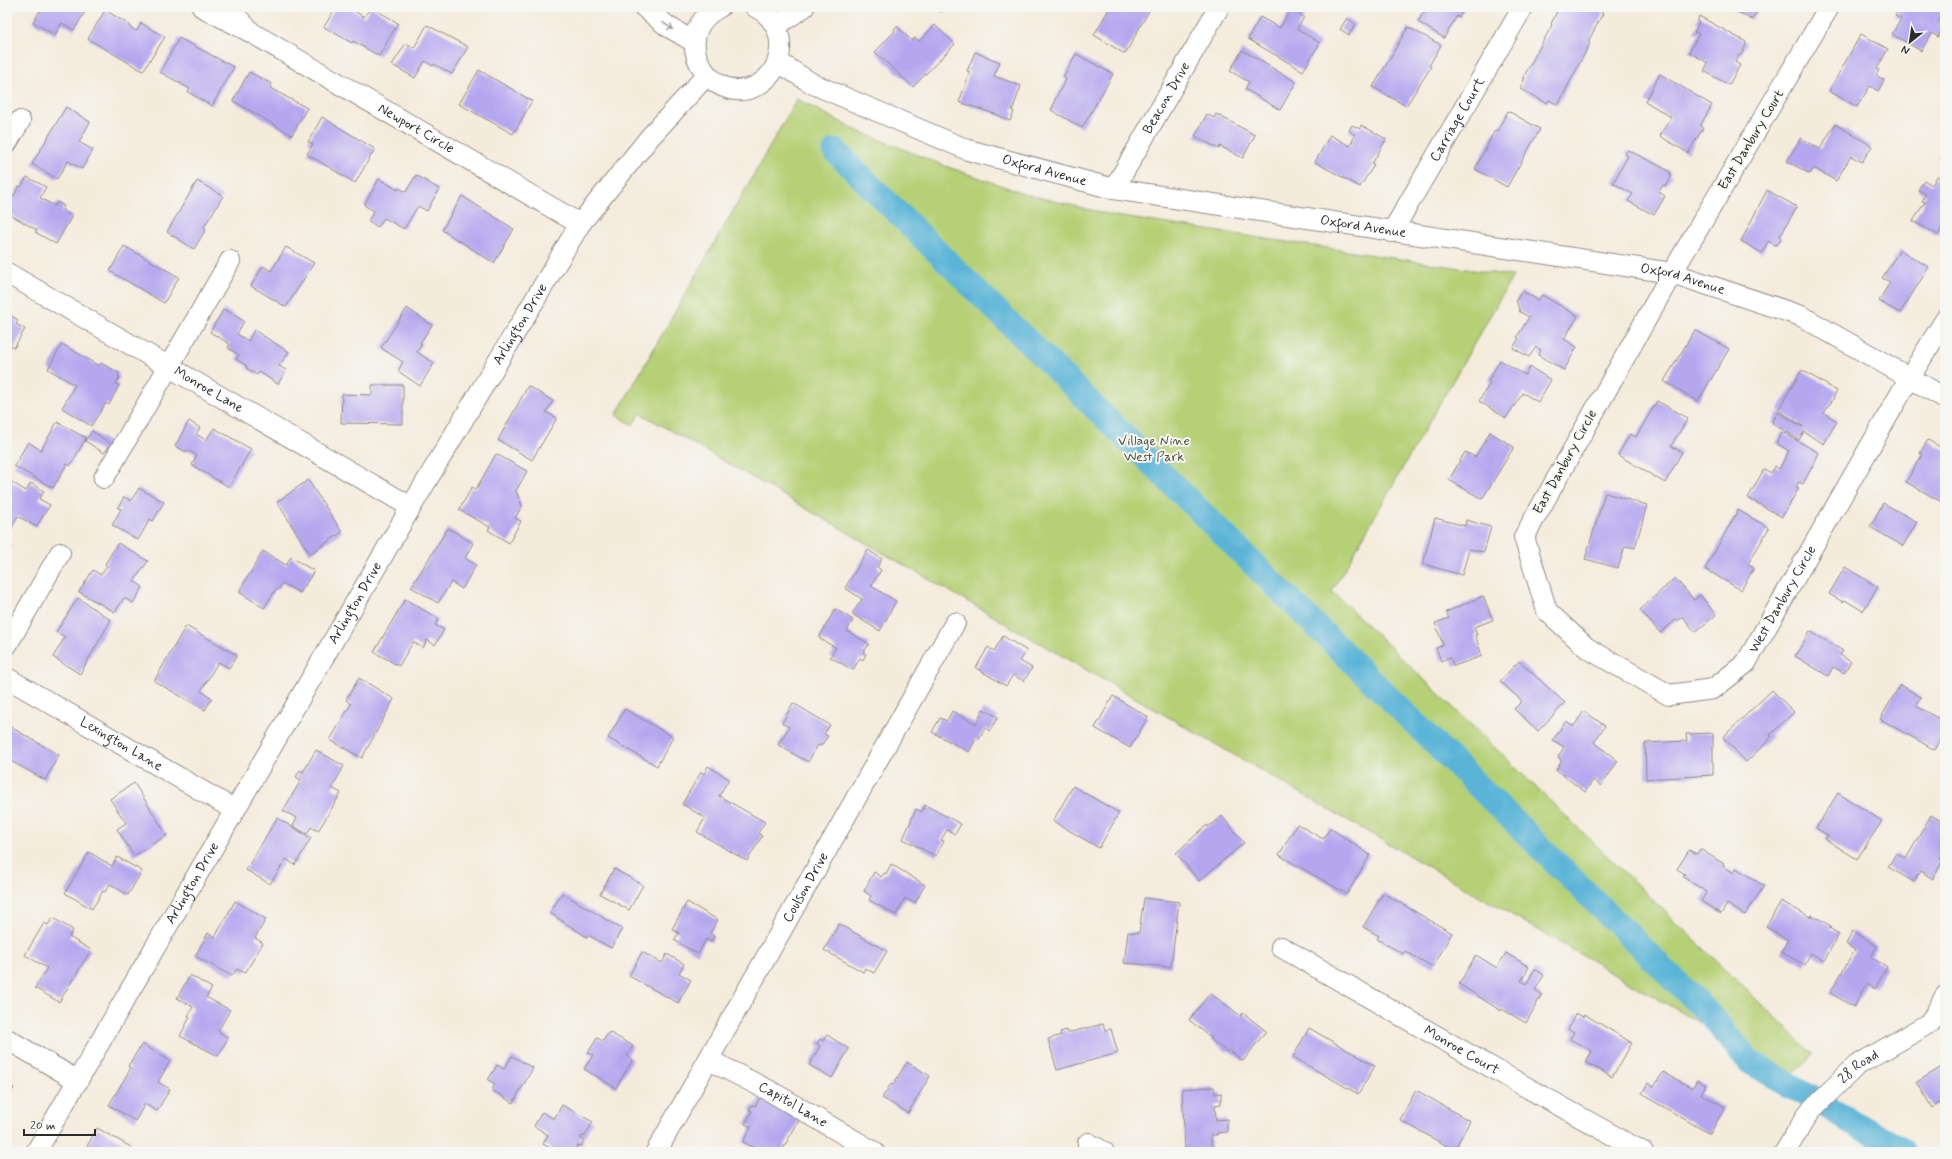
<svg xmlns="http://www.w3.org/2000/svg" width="1952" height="1159" viewBox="0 0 1952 1159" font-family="Mynerve,sans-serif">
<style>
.green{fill:#b5d075;stroke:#707e50}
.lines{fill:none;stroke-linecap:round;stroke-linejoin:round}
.canal{stroke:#5ab4d7;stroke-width:25}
.building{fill:#b5a7ef}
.minor-casing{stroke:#908b83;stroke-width:22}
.minor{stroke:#fff;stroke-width:20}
.oneway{stroke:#a0a0a0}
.labels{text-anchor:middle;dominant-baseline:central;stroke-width:4;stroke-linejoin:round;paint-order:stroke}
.street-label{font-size:14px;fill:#2b2b2b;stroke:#f6f6f2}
.park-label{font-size:14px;fill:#4e543e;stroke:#f6f6f2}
</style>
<rect width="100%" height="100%" fill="#f6f6f2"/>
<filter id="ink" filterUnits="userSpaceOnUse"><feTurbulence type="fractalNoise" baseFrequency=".025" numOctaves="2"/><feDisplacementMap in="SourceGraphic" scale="8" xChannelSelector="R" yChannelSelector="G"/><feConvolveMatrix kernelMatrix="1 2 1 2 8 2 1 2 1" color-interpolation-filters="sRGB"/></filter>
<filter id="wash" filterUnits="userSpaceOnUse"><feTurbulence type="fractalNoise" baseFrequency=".012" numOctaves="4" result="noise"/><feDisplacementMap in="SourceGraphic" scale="16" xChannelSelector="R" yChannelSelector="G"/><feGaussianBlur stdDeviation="0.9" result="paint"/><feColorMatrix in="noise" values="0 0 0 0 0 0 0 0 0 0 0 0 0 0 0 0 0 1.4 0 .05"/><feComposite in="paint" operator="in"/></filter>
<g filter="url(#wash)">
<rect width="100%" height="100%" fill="#f4ebdb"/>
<polygon class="green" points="797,99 856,130 945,166 1026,194 1115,216 1513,276 1332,591 1813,1054 1792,1076 640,413 633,425 616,415"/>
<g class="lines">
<polyline class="canal" points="835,151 1708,1013 1750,1062 1904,1152"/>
</g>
<g id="blocks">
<g class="building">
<polygon points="37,7 88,7 74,30 62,23 55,35 33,22 41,9"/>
<polygon points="303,7 316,7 312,13"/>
<polygon points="336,7 348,7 364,17 371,7 398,23 379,56 353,41 352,43 324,27"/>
<polygon points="933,7 944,7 942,12"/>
<polygon points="1105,7 1151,7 1125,54 1094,35 1109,9"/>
<polygon points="1427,7 1465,7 1459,18 1457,16 1444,38 1418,22"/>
<polygon points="1559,7 1594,7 1594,8 1603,13 1588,42 1590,43 1558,105 1549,100 1547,103 1520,89 1525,78 1523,78 1552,25 1551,24"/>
<polygon points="1729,7 1760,7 1752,20"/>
<polygon points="1900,7 1945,7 1945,11 1938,23 1944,26 1938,37 1932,33 1921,51 1892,34 1901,19 1895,16"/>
<polygon points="1291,9 1304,17 1297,29 1320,43 1303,71 1248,39 1260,17 1280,28"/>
<polygon points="105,10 130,25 129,27 137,31 141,23 165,37 143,71 88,39"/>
<polygon points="1699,16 1746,42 1746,45 1741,55 1739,55 1735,62 1740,65 1729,85 1704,71 1708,63 1689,52 1699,34 1694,32 1699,23 1697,21"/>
<polygon points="1347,18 1356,24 1349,35 1340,29"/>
<polygon points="427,25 468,47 452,74 434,64 433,66 425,61 415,78 392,65 406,43 414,48"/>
<polygon points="935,25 955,44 913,87 875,52 895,31 894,29 897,26 912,41 915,38 919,41"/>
<polygon points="1408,27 1441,45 1429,66 1431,67 1406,106 1373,87"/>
<polygon points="1861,34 1888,49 1877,69 1879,70 1876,75 1884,80 1878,91 1870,86 1857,107 1829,91"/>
<polygon points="179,38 234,67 212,106 188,92 190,89 160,72"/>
<polygon points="1242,50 1296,82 1280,110 1245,89 1249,82 1230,71"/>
<polygon points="975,52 1000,62 994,76 1021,86 1012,111 1014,112 1010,121 998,115 959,102 970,72 967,71"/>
<polygon points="1076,54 1113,74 1082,128 1051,110 1055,102 1054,101 1066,79 1063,77"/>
<polygon points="479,70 532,101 513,134 459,104"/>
<polygon points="249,72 272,84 270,88 307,108 292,135 233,101"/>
<polygon points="1660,74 1712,105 1700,126 1703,128 1688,153 1660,136 1671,117 1645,101"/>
<polygon points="66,107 90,122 79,142 93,150 82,169 68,161 57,179 32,164"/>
<polygon points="1508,111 1540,129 1507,187 1475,169 1495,130 1497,131"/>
<polygon points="1207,114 1214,118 1216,114 1255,135 1243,158 1220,146 1219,149 1195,136"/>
<polygon points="322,117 375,149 355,183 307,154 313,144 308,142"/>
<polygon points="1835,124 1872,146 1862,162 1851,156 1836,181 1814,168 1810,174 1787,161 1801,138 1820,149"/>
<polygon points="1352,125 1360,129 1361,125 1386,139 1372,164 1374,165 1360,187 1315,162 1330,135 1350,146 1355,135 1349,131"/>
<polygon points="1628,150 1671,172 1669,175 1672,176 1666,186 1663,185 1659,192 1665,196 1654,215 1628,201 1633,194 1613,183 1628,156 1625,154"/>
<polygon points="1945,151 1945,163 1940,160"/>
<polygon points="416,175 439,189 427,211 418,206 404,229 384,218 378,227 368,221 374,211 364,205 379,179 398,190 399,188 406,192"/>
<polygon points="1937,176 1945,181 1945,222 1938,235 1913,221 1925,202 1922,201 1926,194 1918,190 1924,180 1932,185"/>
<polygon points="27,177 46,187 40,198 55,206 57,202 64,206 62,210 72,216 56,244 35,232 37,230 7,213 7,208 19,186 21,187"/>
<polygon points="197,181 223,196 204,227 206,229 194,249 167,232"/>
<polygon points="1767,190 1797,207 1780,236 1781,239 1778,244 1775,245 1768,241 1762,253 1741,241"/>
<polygon points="462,196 514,229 494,263 442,230"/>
<polygon points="124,246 179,277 164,303 110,271"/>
<polygon points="286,247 314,263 286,307 251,286 263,266 271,271"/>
<polygon points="1900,250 1929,267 1900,313 1879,301 1890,282 1882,278"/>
<polygon points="1522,291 1538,300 1542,295 1578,316 1564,339 1577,347 1564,370 1538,355 1541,350 1536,347 1529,357 1513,348 1519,338 1517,337 1529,317 1520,312 1516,300"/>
<polygon points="407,308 432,325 420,343 422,344 417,352 434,363 420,386 398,371 403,362 381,348"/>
<polygon points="224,309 244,321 237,334 248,341 254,330 289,352 279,366 286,370 278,384 259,372 257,375 246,368 247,366 236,359 239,355 228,348 230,344 210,332"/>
<polygon points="7,313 18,320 16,324 25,329 14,348 7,343"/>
<polygon points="1695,330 1729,349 1698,401 1664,381"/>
<polygon points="62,344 99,366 101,363 119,373 118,376 120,377 116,384 119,385 109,405 106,403 91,426 62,408 75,385 48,369"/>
<polygon points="1500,360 1525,375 1530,367 1551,380 1538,402 1523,393 1506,418 1479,401 1490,383 1488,381"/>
<polygon points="1802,370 1837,391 1833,398 1834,398 1824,413 1837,421 1824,444 1804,432 1799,440 1772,423 1778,412 1802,427 1803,426 1778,410"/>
<polygon points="372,385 403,385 403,424 341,423 342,394 372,395"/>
<polygon points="528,386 553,401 546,412 557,418 532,460 498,440"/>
<polygon points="1657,401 1688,418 1671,446 1682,452 1665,483 1618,455 1630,434 1636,437"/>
<polygon points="189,421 200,428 196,434 206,440 214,428 251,449 229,487 192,465 197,455 187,450 186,452 175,446"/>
<polygon points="57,422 86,438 70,466 67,464 53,488 14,466 28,442 41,450"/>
<polygon points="92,431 111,444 104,453 85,441"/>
<polygon points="1490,432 1514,447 1482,499 1449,480 1465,452 1475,457"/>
<polygon points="1782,432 1819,453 1803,484 1799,482 1796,487 1799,488 1782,517 1748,498 1764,469 1771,473 1775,466 1779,469 1789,451 1776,443"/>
<polygon points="1928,440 1945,450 1945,504 1906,482 1922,455 1920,453"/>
<polygon points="496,454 527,471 516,491 522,506 515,518 521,521 509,543 488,530 490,527 459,510 472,487 476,489"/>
<polygon points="7,479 26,491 31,483 44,491 39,499 50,505 36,527 18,516 7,534"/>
<polygon points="308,480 342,532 310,554 277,502"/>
<polygon points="139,488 164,502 153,521 150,519 138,540 112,525 121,509 118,508 124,497 131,501"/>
<polygon points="1605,493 1647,505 1635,548 1625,546 1618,568 1585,559"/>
<polygon points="1883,503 1917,522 1903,546 1870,527"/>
<polygon points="1738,510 1769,528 1748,564 1754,568 1741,590 1705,569"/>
<polygon points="1435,518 1465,526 1466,520 1491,527 1484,552 1469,549 1462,575 1423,564"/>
<polygon points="448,528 473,543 465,558 476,565 462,589 451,582 438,603 411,587"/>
<polygon points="7,542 12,546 7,554"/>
<polygon points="118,543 148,561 134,581 143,587 133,603 124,598 115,612 79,592 93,570 101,575 107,566 105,564"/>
<polygon points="868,550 882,559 877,567 881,570 871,586 896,601 880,631 852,614 862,599 845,588"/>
<polygon points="263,551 286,565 291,557 314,571 300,593 282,583 278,590 276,589 264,608 239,592"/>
<polygon points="1845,567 1878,587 1863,611 1845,600 1843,602 1829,594"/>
<polygon points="1675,578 1694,600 1700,595 1716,615 1695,632 1683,617 1677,621 1676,620 1660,633 1640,610"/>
<polygon points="1483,596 1493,620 1474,627 1477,635 1475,635 1482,656 1454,666 1450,657 1441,661 1436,648 1443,645 1435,623 1449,618 1446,612"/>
<polygon points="78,598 111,620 80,674 53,657 65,637 56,632"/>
<polygon points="405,599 439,619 435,625 444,630 435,645 427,640 423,648 413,642 399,666 374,652"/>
<polygon points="835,609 853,620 847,631 869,644 863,653 866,654 863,660 860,658 853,670 830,657 836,648 819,638"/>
<polygon points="186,626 237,655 229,668 218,662 201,691 212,698 205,710 154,681"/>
<polygon points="1810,631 1843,651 1840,655 1851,662 1844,673 1833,667 1828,676 1795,656"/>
<polygon points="1003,636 1027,651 1020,661 1032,668 1024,681 1013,675 1006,686 976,668 988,647 994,651"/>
<polygon points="1519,661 1565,703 1538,731 1514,709 1522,701 1500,681"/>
<polygon points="359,678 394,699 362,758 330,740 351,704 346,700"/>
<polygon points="1900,685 1921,697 1916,706 1945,722 1945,732 1935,750 1880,719"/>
<polygon points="1772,690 1794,712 1770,735 1772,736 1765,744 1746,762 1723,737"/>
<polygon points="1113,696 1148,717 1130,748 1095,728"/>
<polygon points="793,703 830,725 824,734 828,736 821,746 818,745 808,762 778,745 789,727 782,723"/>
<polygon points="625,709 673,737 657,766 608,738"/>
<polygon points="983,709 998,717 990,731 985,728 978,740 976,739 969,752 932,732 940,718 947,721 952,711 976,724"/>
<polygon points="1584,711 1605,726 1594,742 1618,761 1601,786 1593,780 1585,792 1556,770 1561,762 1561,760 1558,757 1564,747 1553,740 1566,721 1574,726"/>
<polygon points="7,725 59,755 45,780 7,759"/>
<polygon points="1713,733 1713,775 1646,779 1645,743 1687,741 1686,734"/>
<polygon points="316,750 344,766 332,788 341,793 318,831 311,827 307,834 293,826 297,818 283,811 301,780 296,777 300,770 303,772"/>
<polygon points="708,766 729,779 719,796 765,822 758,833 762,836 747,861 697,832 705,818 682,804 701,772 704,774"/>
<polygon points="134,783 167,835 134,856 117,829 126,823 110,799"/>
<polygon points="1073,786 1119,813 1099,848 1053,821"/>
<polygon points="1838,793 1882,821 1857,859 1825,839 1828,836 1816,828"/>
<polygon points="925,805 961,824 955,834 947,830 941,840 944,841 936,856 903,839 916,809 922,812"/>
<polygon points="1931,815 1945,823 1945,850 1940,859 1943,860 1933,879 1920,871 1914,882 1888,867 1896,853 1906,859"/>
<polygon points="1222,816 1244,843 1199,881 1176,853 1207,825 1208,827"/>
<polygon points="277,818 311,838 295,865 286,859 270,884 246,870"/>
<polygon points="1297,824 1323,839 1330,828 1370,855 1347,894 1279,855"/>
<polygon points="1700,849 1724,864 1723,866 1734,873 1736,868 1764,886 1745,915 1727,904 1721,914 1701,901 1707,892 1683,877 1685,874 1677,869 1689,850 1697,854"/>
<polygon points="89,852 112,866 117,857 142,871 128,895 110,884 105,892 103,891 92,909 65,893"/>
<polygon points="891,864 925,885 915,903 905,898 896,915 869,900 871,896 864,891 874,872 881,877 884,873 886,874"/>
<polygon points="614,869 643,885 629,910 600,894"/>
<polygon points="562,893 622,929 611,948 588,935 587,937 550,913"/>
<polygon points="1383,893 1452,933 1433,967 1405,951 1403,954 1377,939 1379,936 1363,927"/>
<polygon points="1144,898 1179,902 1171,967 1124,963 1128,932 1139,933"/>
<polygon points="235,901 266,919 255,938 263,943 245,973 237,969 232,976 195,956 208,933 215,937"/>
<polygon points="1781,901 1810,917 1812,915 1831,926 1829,928 1839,934 1824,961 1811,953 1805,965 1781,952 1788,940 1766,927"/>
<polygon points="687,902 718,920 710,933 714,936 711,942 706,939 698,954 674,940 679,933 672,929"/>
<polygon points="53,918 73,930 69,937 91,950 59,1002 35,988 47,968 25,955 44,923 48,925"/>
<polygon points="839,924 887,951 874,973 865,968 863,972 824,950"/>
<polygon points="1853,931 1877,946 1871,957 1887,967 1875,989 1867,984 1854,1007 1830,993 1855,950 1846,944"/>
<polygon points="642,952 662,963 667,954 684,964 679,973 691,980 678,1003 629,976"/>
<polygon points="1506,953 1529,967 1521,981 1526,984 1535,969 1544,975 1535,990 1542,994 1526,1023 1502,1009 1501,1011 1459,984 1476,955 1497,968"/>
<polygon points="190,975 212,988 206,997 230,1010 218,1031 228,1038 218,1056 180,1036 190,1017 188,1016 193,1007 177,998"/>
<polygon points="1210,993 1241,1016 1243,1013 1266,1031 1243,1061 1229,1050 1227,1052 1210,1039 1212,1038 1189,1020"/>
<polygon points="1576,1013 1583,1017 1584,1014 1632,1043 1612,1077 1586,1062 1592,1051 1570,1039 1574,1032 1568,1029"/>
<polygon points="1103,1024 1105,1030 1111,1029 1118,1053 1057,1070 1048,1039 1061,1035 1060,1032 1066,1030 1067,1033"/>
<polygon points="1309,1028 1375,1066 1358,1094 1293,1057"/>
<polygon points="609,1032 633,1046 627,1056 633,1059 616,1088 584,1069 593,1055 588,1053 597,1038 603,1041"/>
<polygon points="827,1035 849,1049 832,1078 809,1065 820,1046 817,1044 820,1039 823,1041"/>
<polygon points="142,1044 170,1061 158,1082 170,1089 157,1111 145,1104 135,1121 109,1105 131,1068 128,1066"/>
<polygon points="512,1056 533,1068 513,1103 492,1090 495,1084 488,1080 497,1065 504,1069"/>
<polygon points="907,1062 930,1076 908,1113 882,1098 891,1084 893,1085"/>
<polygon points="1945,1065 1945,1100 1932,1108 1917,1082"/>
<polygon points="1663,1072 1692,1088 1697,1080 1706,1085 1701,1094 1725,1107 1710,1134 1648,1098 1648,1097 1642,1093 1648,1083 1654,1087"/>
<polygon points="7,1084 14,1088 7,1099"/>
<polygon points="1214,1087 1215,1094 1221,1093 1221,1104 1215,1105 1216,1120 1227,1119 1227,1132 1217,1133 1217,1135 1211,1135 1211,1149 1185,1150 1182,1089"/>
<polygon points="1416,1090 1470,1121 1454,1150 1400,1120"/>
<polygon points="762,1095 801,1117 781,1152 761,1152 743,1142 751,1127 745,1124 752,1111 749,1110 752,1105 755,1106"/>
<polygon points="562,1105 593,1122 584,1137 582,1136 580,1138 584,1140 581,1146 578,1145 573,1152 557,1152 543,1144 548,1135 534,1126 542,1112 554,1119"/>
<polygon points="97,1128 131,1147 128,1152 84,1152"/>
</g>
</g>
</g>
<g filter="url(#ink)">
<use href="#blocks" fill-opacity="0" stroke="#908b83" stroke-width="1"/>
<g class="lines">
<g class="minor-casing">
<g id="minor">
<polyline points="202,7 252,33 227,7"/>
<polyline points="644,7 667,26 694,42"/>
<path d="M720 7C659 38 722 121 767 78 777 68 781 56 780 42 779 27 769 13 755 7"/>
<path id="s1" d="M1829 7 1672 273 1524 537 1547 611 1587 648 1669 695 1713 689 1746 663 1910 377 1945 320"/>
<polyline points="776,26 804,7"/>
<path id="s2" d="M252 33 580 224"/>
<path id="s3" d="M778 62 813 84 968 150 1114 189 1672 273 1801 316 1945 398"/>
<polyline points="7,143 20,121"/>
<path id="s4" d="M1114 189 1219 7"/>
<path id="s5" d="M1392 232 1523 7"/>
<path id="s6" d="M7 273 411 507"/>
<polyline points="104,478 230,261"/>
<polyline points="7,645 60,553"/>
<path id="s7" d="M7 678 235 810"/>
<path id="s8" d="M1281 947 1517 1082 1643 1152"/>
<polyline points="7,1039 78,1081"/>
<path id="s9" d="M709 1060 770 1091 874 1152"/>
<polyline points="1088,1143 1104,1152"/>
<path id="s10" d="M36 1152 411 507 580 224 650 137 706 76"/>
<path id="s11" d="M656 1152 955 623"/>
<path id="s12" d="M1785 1152 1809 1112 1856 1066 1931 1022 1945 996"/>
</g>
</g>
<use href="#minor" class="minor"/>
</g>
<defs><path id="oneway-shaft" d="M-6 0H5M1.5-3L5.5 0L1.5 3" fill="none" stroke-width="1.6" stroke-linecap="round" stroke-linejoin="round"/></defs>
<use class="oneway" href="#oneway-shaft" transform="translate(668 26) rotate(34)"/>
</g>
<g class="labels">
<g class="street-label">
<text stroke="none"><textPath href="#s4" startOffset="105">Beacon Drive</textPath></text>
<text stroke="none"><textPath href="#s5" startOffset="130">Carriage Court</textPath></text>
<text stroke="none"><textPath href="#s2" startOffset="190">Newport Circle</textPath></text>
<text transform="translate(1751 140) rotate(-59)">East Danbury Court</text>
<text stroke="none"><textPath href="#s3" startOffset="289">Oxford Avenue</textPath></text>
<text stroke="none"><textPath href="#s3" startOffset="613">Oxford Avenue</textPath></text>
<text stroke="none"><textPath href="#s3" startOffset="937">Oxford Avenue</textPath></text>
<text stroke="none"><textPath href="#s10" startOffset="959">Arlington Drive</textPath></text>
<text stroke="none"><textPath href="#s6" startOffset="233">Monroe Lane</textPath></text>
<text transform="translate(1565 462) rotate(-61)">East Danbury Circle</text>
<text stroke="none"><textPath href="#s1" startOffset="998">West Danbury Circle</textPath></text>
<text stroke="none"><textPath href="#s10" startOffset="635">Arlington Drive</textPath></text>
<text stroke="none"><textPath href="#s7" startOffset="132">Lexington Lane</textPath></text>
<text stroke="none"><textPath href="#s10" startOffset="311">Arlington Drive</textPath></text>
<text stroke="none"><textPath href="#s11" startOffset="304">Coulson Drive</textPath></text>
<text stroke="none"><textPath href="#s8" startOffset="208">Monroe Court</textPath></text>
<text stroke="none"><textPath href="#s12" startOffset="114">28 Road</textPath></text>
<text stroke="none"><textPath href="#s9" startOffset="95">Capitol Lane</textPath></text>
</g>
<g class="park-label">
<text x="1154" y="441">Village Nine<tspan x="1154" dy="16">West Park</tspan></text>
</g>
</g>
<rect width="1952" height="1159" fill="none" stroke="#f6f6f2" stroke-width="24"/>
<g transform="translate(1910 42) rotate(210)" stroke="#f6f6f2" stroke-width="3" paint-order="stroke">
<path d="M0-3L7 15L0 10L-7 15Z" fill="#2b2b2b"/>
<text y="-6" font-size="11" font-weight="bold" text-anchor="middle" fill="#2b2b2b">N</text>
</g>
<path d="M24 1129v6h71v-6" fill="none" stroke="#2b2b2b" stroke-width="2"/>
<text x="30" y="1129" font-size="12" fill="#2b2b2b" stroke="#f6f6f2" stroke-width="3" paint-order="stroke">20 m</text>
</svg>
